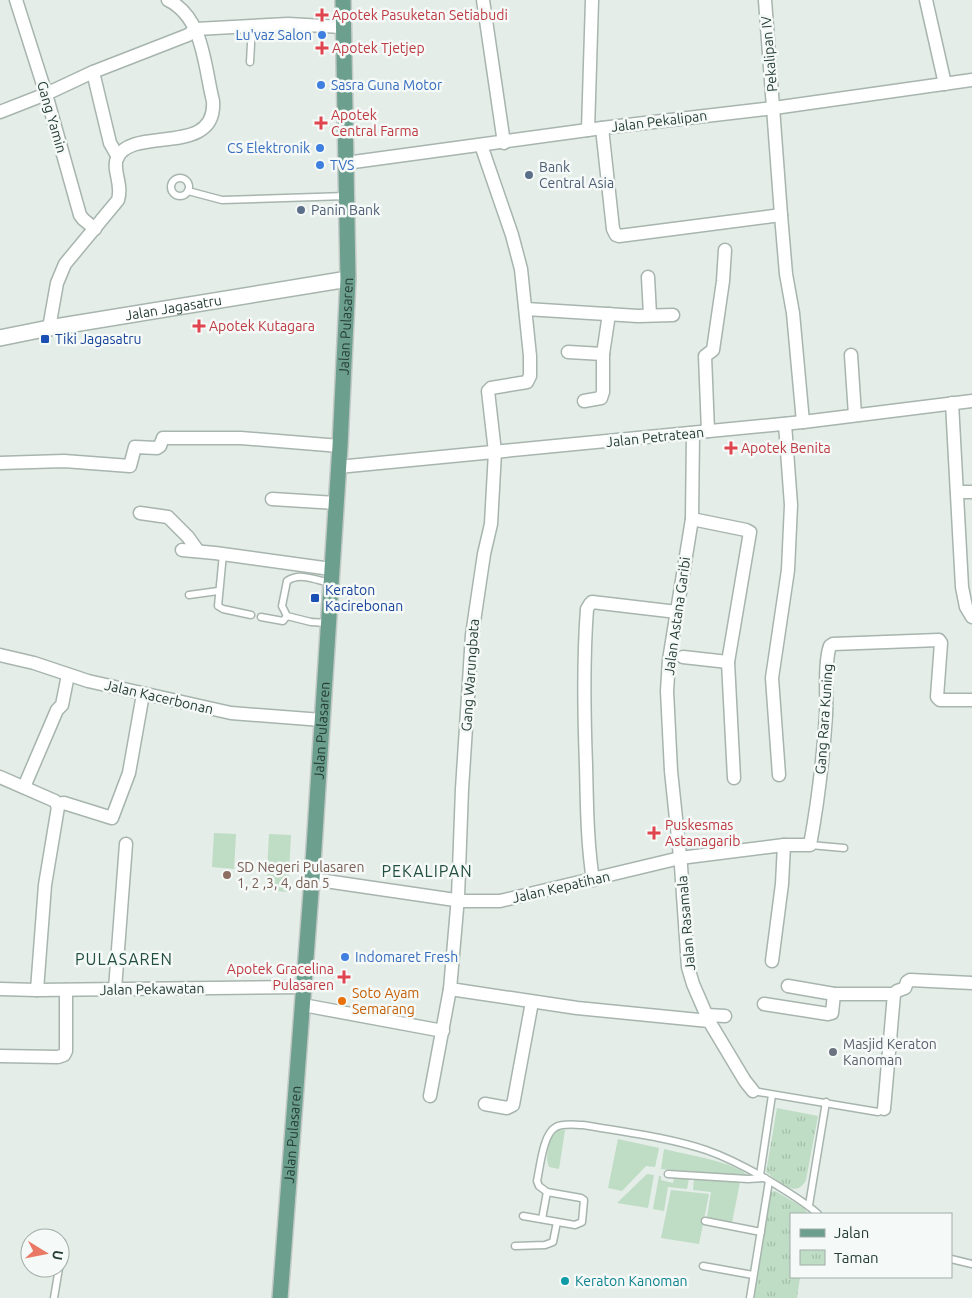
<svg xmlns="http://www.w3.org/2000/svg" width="972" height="1298" viewBox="0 0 972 1298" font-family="Ubuntu,sans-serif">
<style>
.grass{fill:#bfdcc4}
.park{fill:url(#park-tufts)}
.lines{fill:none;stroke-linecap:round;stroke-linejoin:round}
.service-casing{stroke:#a7b5ae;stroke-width:9}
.minor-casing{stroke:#a7b5ae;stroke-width:15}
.tertiary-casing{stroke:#a7b5ae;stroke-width:18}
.primary-casing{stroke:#c2c9c6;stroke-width:18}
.service{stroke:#fff;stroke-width:6}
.minor{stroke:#fff;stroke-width:12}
.tertiary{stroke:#fff;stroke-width:15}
.primary{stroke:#6c9f8d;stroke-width:15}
.health-dot{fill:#e0444e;stroke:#f5f9f7;stroke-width:2}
.shop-dot{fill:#3f7fe0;stroke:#f5f9f7;stroke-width:2}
.service-dot{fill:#5c6f8a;stroke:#f5f9f7;stroke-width:2}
.transit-dot{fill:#1a4fb4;stroke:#f5f9f7;stroke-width:2}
.education-dot{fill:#8d6e63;stroke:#f5f9f7;stroke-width:2}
.food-dot{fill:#e8710a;stroke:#f5f9f7;stroke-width:2}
.worship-dot{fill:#6b7280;stroke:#f5f9f7;stroke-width:2}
.culture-dot{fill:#0f9aa8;stroke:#f5f9f7;stroke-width:2}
.labels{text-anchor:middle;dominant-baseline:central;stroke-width:5;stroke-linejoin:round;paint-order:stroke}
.health-label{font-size:14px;fill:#be3a42;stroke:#f5f9f7;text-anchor:start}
.shop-label{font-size:14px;fill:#366cbe;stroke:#f5f9f7;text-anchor:start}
.street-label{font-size:14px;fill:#253d34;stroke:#f5f9f7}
.service-label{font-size:14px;fill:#4e5e75;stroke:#f5f9f7;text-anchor:start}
.transit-label{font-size:14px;fill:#164399;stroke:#f5f9f7;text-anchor:start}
.education-label{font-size:14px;fill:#785e54;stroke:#f5f9f7;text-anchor:start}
.food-label{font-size:14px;fill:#c56008;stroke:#f5f9f7;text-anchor:start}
.worship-label{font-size:14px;fill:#5b616d;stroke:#f5f9f7;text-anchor:start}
.culture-label{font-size:14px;fill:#0d838f;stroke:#f5f9f7;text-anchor:start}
.quarter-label{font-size:16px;letter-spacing:1px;fill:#224e3f;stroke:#f5f9f7}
</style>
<defs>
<pattern id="park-tufts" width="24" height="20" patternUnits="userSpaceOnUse" patternTransform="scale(1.25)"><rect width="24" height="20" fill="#bfdcc4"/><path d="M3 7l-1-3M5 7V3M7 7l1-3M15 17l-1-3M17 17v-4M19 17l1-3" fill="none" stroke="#a4bea9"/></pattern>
</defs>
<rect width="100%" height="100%" fill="#e4ede8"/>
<g class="grass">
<polygon points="214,833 236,834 234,869 212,867"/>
<polygon points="269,834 291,835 288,892 266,890"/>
<path d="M555 1130H565L559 1169 549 1167C544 1157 550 1143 553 1132Z"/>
<polygon points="618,1139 659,1148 655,1167 646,1166 622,1191 608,1188"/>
<path d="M664 1149C683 1154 736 1162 747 1175L746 1176 661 1169Z"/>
<polygon points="647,1174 654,1175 648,1208 617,1203"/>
<polygon points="659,1176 661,1176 661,1180 673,1183 674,1178 689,1178 687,1189 668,1187 664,1211 653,1209"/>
<polygon points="694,1179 740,1182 732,1223 707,1217 711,1192 693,1190"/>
<polygon points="671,1190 709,1194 699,1244 661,1238"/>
</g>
<g class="park">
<path d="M777 1108 818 1116 806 1180C796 1200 778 1181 766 1172Z"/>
<polygon points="775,1191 804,1208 808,1214 791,1214 791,1277 800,1277 797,1298 754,1298 769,1196 771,1192"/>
</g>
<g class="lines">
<g class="service-casing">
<g id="service">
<polyline points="250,62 252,26"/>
<circle cx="180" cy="187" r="9"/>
<polyline points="188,191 222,200 346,196"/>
<polyline points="223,554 218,606 223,609 251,615"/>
<polyline points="189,595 218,591"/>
<polyline points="261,617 283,621 287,616"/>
<path d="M327 623 311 622 287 616 282 606 287 581C300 572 316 580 330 583"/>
<polyline points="810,845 844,848"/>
<polyline points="753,1091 878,1112 884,1109"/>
<polyline points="668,1174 748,1179 765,1178"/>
<polyline points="760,1175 772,1095"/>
<polyline points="809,1205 826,1102"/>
<path d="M523 1216 575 1225 582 1222 584 1200 581 1198 547 1192 539 1186 537 1181C540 1168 543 1133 556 1127 563 1123 574 1125 583 1125 624 1132 667 1137 706 1150 732 1159 755 1172 778 1186 792 1195 806 1203 818 1214"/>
<polyline points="542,1219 547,1192"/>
<polyline points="705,1221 761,1232"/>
<polyline points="515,1246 545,1245 553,1242 557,1222"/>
<polyline points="60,1259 62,1242"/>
<polyline points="951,1259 972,1264"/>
<polyline points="703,1266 753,1275"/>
<polyline points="54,1298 59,1268"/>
<polyline points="750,1298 769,1181"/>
</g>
</g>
<g class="minor-casing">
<g id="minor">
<polyline points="16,0 46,94 80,215 83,219 95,229"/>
<polyline points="483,0 504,143"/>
<polyline points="765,0 781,215 786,274 793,313 803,422"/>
<polyline points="926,0 945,84"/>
<polyline points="93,72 110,143 118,157"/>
<polyline points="0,112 46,94 93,72 188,35 196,29 288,24 342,27"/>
<polyline points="602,128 613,229 616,235 619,236 781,215"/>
<polyline points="588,130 592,0"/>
<polyline points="346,163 602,128 774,108 972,80"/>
<polyline points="648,277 650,315"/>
<polyline points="526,309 638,316 673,315"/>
<path d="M49 328 57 283 65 264 118 200C123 184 112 170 117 158 132 125 217 158 213 101 204 66 204 18 168 0"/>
<polyline points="568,352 603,354"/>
<polyline points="851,355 855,415"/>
<polyline points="584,401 601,398 603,392 603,354 609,314"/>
<polyline points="952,403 962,587 966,607 972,617"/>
<polyline points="708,431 705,356 713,350 723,281 725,250"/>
<polyline points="693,433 692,519 669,660 667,691 671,771 681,866 688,967 693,984 709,1021 745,1081 753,1091"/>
<polyline points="0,463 64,461 130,466 135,447 157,448 160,446 163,438 241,438 340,446"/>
<polyline points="338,467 803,422 972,401"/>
<polyline points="957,492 972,492"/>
<polyline points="272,499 336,503"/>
<polyline points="140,513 168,517 188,537 198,551"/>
<polyline points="692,519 746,530 750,532 728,662 734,778"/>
<polyline points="182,550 215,553 331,569"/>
<polyline points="0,655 34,663 88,681 231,713 322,720"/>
<polyline points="683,657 728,662"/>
<polyline points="779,775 772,678 788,570 791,505 785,424"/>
<polyline points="0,777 55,801 58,807 45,885 37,990"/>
<polyline points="24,787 57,710 62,705 68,675"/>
<polyline points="58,804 64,803 112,818 129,773 143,694"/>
<path d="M312 879 462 901H500L680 858 784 845H810C818 802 823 759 826 715 827 696 824 662 830 646L833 644 939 640 941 643 937 697 940 700H972"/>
<path d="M593 880C587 842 587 804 586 765 584 713 583 661 587 609L590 604 592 602 677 612"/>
<polyline points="772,961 782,884 784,845"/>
<polyline points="788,986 834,994 894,994 897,991 905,988 907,982 910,980 972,983"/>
<polyline points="0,989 37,990 304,987"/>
<polyline points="115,989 126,844"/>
<polyline points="450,989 577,1008 709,1021"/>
<polyline points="764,1004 828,1014 832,1013 834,994"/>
<polyline points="303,1005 443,1031"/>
<polyline points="707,1015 725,1016"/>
<polyline points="0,1056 58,1057 64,1055 66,1051 66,990"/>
<polyline points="430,1096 450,989 458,897 462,789 472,635 484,554 491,524 495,452 488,391 491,388 527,382 530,376 530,356 521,269 512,235 481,145"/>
<polyline points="485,1104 507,1108 513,1105 532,1002"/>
<polyline points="884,1109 894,994"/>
</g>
</g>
<g class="tertiary-casing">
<g id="tertiary">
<path id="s1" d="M0 338 49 328 348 279"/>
</g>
</g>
<g class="primary-casing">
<g id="primary">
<path id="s2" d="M280 1298 312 879 340 446 348 279 343 0"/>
</g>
</g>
<use href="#service" class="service"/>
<use href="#minor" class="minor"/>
<use href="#tertiary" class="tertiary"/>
<use href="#primary" class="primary"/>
</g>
<g class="health-dot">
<path d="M319.5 7.5h5v5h5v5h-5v5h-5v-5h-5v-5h5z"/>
<path d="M319.5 40.5h5v5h5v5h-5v5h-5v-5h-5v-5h5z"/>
<path d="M318.5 115.5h5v5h5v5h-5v5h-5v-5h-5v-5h5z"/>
<path d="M196.5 318.5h5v5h5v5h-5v5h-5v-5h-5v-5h5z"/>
<path d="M728.5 440.5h5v5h5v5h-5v5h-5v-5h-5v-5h5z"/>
<path d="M651.5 825.5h5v5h5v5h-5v5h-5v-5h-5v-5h5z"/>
<path d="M341.5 969.5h5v5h5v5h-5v5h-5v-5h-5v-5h5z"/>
</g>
<g class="shop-dot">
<circle cx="322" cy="35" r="5"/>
<circle cx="321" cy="85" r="5"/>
<circle cx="320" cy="148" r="5"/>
<circle cx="320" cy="165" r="5"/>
<circle cx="345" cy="957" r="5"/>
</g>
<g class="service-dot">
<circle cx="529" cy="175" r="5"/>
<circle cx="301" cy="210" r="5"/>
</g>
<g class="transit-dot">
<rect x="40" y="334" width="10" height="10" rx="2.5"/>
<rect x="310" y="593" width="10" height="10" rx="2.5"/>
</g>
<circle class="education-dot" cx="227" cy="875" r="5"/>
<circle class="food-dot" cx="342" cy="1001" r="5"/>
<circle class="worship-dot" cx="833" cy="1052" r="5"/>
<circle class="culture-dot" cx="565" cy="1281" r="5"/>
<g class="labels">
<g class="health-label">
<text x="332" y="15">Apotek Pasuketan Setiabudi</text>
<text x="332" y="48">Apotek Tjetjep</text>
<text x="331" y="115">Apotek<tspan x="331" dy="16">Central Farma</tspan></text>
<text x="209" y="326">Apotek Kutagara</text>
<text x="741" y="448">Apotek Benita</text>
<text x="665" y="825">Puskesmas<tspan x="665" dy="16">Astanagarib</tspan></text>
<text x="334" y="969" text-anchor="end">Apotek Gracelina<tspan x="334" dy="16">Pulasaren</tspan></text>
</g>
<g class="shop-label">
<text x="312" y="35" text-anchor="end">Lu'vaz Salon</text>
<text x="331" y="85">Sasra Guna Motor</text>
<text x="310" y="148" text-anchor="end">CS Elektronik</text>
<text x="330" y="165">TVS</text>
<text x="355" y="957">Indomaret Fresh</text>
</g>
<g class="street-label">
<text transform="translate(769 54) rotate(-95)">Pekalipan IV</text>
<text transform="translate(52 117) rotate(74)">Gang Yamin</text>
<text transform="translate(659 121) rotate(-7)">Jalan Pekalipan</text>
<text stroke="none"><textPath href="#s1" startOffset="176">Jalan Jagasatru</textPath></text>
<text stroke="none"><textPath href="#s2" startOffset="974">Jalan Pulasaren</textPath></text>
<text transform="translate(655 437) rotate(-6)">Jalan Petratean</text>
<text transform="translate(677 616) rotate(-82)">Jalan Astana Garibi</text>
<text transform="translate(470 675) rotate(-86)">Gang Warungbata</text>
<text transform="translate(159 697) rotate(13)">Jalan Kacerbonan</text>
<text transform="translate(824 719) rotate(-86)">Gang Rara Kuning</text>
<text stroke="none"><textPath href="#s2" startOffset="569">Jalan Pulasaren</textPath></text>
<text transform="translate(561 887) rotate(-13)">Jalan Kepatihan</text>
<text transform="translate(686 923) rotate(-95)">Jalan Rasamala</text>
<text transform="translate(152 989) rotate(-1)">Jalan Pekawatan</text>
<text stroke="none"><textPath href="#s2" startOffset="164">Jalan Pulasaren</textPath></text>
</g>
<g class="service-label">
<text x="539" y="167">Bank<tspan x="539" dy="16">Central Asia</tspan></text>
<text x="311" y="210">Panin Bank</text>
</g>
<g class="transit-label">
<text x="55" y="339">Tiki Jagasatru</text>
<text x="325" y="590">Keraton<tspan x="325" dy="16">Kacirebonan</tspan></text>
</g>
<g class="education-label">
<text x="237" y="867">SD Negeri Pulasaren<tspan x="237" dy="16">1, 2 ,3, 4, dan 5</tspan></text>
</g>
<g class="food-label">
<text x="352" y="993">Soto Ayam<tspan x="352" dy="16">Semarang</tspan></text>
</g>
<g class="worship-label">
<text x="843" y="1044">Masjid Keraton<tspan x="843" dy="16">Kanoman</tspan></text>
</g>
<g class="culture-label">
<text x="575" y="1281">Keraton Kanoman</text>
</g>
<g class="quarter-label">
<text x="427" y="871">PEKALIPAN</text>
<text x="124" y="959">PULASAREN</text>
</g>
</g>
<rect x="790" y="1213" width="162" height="65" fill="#f5f9f7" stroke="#a2aea9"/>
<rect x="800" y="1229" width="25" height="8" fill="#6c9f8d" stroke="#a2aea9"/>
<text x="834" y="1238" font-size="15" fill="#253d34">Jalan</text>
<rect x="800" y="1250" width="25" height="15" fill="url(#park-tufts)" stroke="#a2aea9"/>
<text x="834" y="1263" font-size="15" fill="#253d34">Taman</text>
<g transform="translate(45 1253) rotate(100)"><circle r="24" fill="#f5f9f7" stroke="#a2aea9"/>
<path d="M0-4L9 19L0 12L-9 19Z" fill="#e97966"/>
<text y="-8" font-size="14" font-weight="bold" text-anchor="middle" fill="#253d34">U</text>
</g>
</svg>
